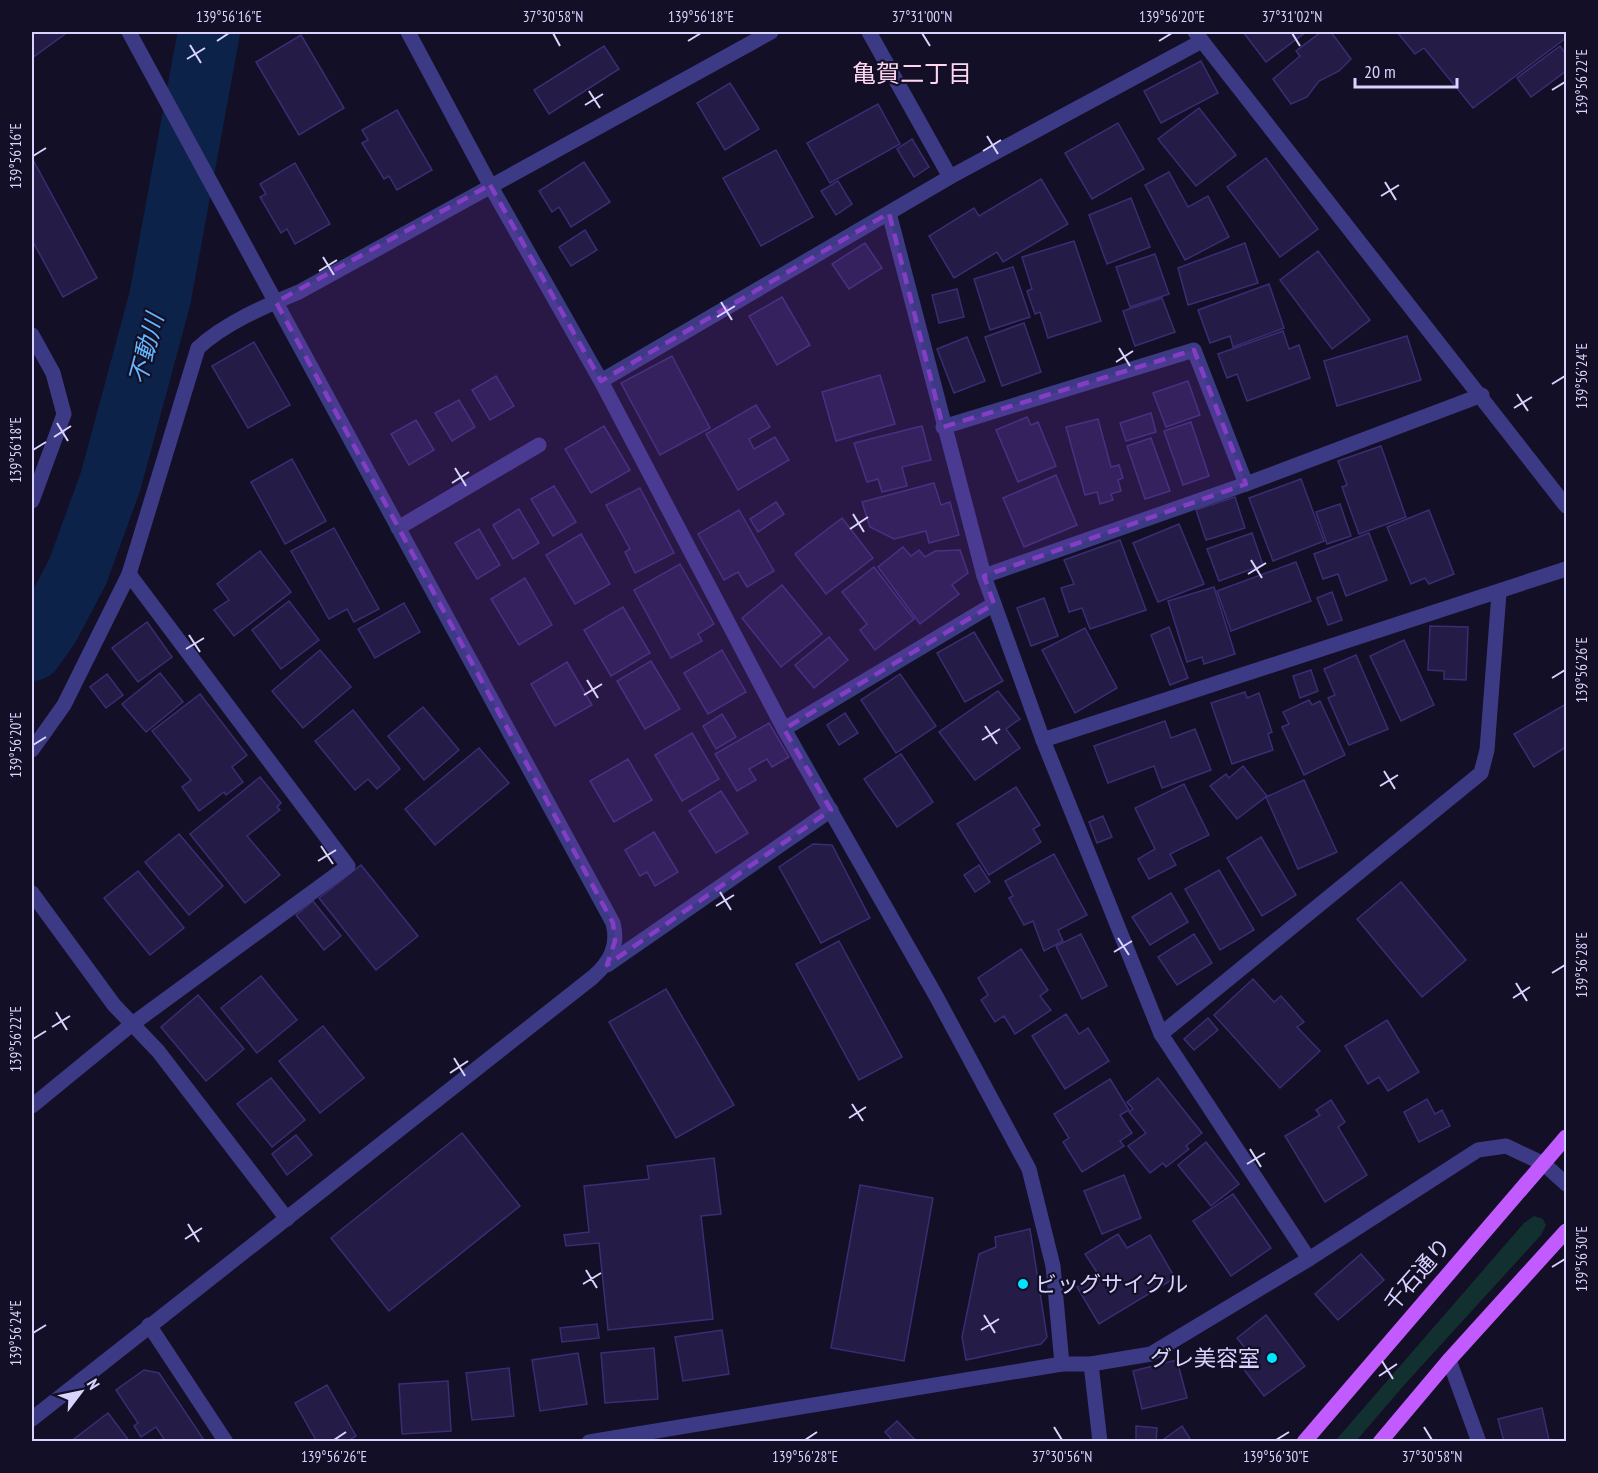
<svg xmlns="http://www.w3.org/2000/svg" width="1598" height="1473" viewBox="0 0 1598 1473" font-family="'PT Sans Narrow','Noto Sans JP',sans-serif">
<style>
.green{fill:#12302f}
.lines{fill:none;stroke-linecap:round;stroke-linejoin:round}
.river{stroke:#0c2248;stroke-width:62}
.building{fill:#241b47;stroke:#3b2d73;stroke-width:1.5}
.minor{stroke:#3d3a85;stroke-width:15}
.tertiary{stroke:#3d3a85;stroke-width:15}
.primary{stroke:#c25bff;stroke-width:15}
.marked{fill:#843dc5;fill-opacity:0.2;stroke:#843dc5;stroke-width:4.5;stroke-dasharray:12 8;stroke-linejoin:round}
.ticks{fill:none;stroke:#d9d4ff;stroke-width:2}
.poi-dot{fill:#00e5ff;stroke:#130f26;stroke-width:2}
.labels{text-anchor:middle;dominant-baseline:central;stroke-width:4.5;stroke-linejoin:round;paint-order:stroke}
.street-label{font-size:22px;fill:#d9d4ff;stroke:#130f26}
.poi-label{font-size:22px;fill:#d9d4ff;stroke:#130f26;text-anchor:start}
.neighbourhood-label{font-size:24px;fill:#ffd6f0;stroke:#130f26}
.water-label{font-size:24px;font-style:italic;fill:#62b6ff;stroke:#130f26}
.neatline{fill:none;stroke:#d9d4ff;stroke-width:2}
.ticks-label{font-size:15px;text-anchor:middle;fill:#d9d4ff}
</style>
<rect width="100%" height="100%" fill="#130f26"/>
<polygon class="green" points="1534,1216 1543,1219 1546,1225 1541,1235 1406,1383 1356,1441 1335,1441 1524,1223"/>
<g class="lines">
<polyline class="river" points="32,650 49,626 78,571 111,480 160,298 209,32"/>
</g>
<g class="building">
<polygon points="32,32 64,32 65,34 32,58"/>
<polygon points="1243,32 1306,32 1266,62"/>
<polygon points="1321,32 1331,32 1351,59 1339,71 1319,81 1307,97 1291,104 1273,79 1300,56 1296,51"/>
<polygon points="1397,32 1566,32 1566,38 1473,108 1424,48 1415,54"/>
<polygon points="301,35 344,108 299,135 256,62"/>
<polygon points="604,46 619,69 549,114 534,90"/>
<polygon points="1560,46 1566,54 1566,71 1531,97 1517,78"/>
<polygon points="1201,61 1218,93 1161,123 1144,91"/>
<polygon points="730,83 759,129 725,150 697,103"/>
<polygon points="878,104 900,144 830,183 807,143"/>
<polygon points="1199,108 1236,155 1196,186 1158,139"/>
<polygon points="397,110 432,170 397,190 389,176 384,179 362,143 368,140 362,130"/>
<polygon points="1118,123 1144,169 1092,199 1065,153"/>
<polygon points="912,139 929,167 914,177 897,149"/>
<polygon points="776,150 813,217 761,246 723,178"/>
<polygon points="32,158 97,278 63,297 32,240"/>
<polygon points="1266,158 1318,229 1280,257 1227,187"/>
<polygon points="584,162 610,202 571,227 559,207 552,212 539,191"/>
<polygon points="295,163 330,224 295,244 287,229 281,233 260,197 266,194 260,184"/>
<polygon points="1169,172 1188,207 1208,196 1229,237 1185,260 1145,185"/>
<polygon points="1041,179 1068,224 1003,262 997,252 954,278 929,236 974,208 979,216"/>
<polygon points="838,181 852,204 836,215 821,191"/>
<polygon points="1131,198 1150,247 1107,264 1089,215"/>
<polygon points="585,230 597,250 571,266 559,247"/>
<polygon points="1074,241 1101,321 1048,338 1040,312 1035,314 1027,291 1032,289 1022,257"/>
<polygon points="865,243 882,268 849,289 832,264"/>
<polygon points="1245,243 1258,283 1188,305 1178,268"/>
<polygon points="1318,251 1370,320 1332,349 1280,280"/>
<polygon points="1155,254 1169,294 1130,307 1116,267"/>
<polygon points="1013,267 1030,317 990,330 974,279"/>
<polygon points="1269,284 1284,328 1233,347 1230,336 1210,343 1198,310"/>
<polygon points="957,289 964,317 939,323 932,295"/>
<polygon points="782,297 810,345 777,365 749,316"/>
<polygon points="1162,298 1175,332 1135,346 1123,311"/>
<polygon points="1024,323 1041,372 1002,386 985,337"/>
<polygon points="1283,331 1289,349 1299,345 1310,378 1247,401 1237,374 1227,378 1218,354"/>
<polygon points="1407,336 1421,380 1337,406 1324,361"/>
<polygon points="967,337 985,381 954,393 937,349"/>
<polygon points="254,342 290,405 248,428 212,366"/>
<polygon points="672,356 710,428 660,455 621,383"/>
<polygon points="880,375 895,424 836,441 822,392"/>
<polygon points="496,376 514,406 490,420 472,390"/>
<polygon points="1188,381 1200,415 1166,427 1153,393"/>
<polygon points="459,400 475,427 452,441 435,413"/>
<polygon points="756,405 770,427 749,439 754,449 775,437 789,460 738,490 706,434"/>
<polygon points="1151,413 1156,432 1126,441 1120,423"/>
<polygon points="1027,417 1031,425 1038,422 1056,466 1018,482 996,430"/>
<polygon points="1098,419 1111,467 1119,465 1123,478 1118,480 1121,491 1111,494 1113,500 1100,504 1097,492 1085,495 1066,427"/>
<polygon points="416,420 434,450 409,465 391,434"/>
<polygon points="1191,422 1209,476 1183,485 1164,431"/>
<polygon points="604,426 630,470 591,493 565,449"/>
<polygon points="922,426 931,460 902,467 907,486 882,492 878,479 867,482 854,443"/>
<polygon points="1151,438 1170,491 1145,499 1127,446"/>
<polygon points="1381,446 1406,517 1359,534 1342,487 1347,485 1338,461"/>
<polygon points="292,459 326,521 285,544 251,482"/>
<polygon points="1056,475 1077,525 1024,547 1003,498"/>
<polygon points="1301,479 1324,541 1273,561 1249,498"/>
<polygon points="934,483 941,505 950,502 959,535 929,543 926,531 894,539 870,527 862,502"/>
<polygon points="554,486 576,522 553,536 531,499"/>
<polygon points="640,488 674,553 635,573 625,552 630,549 606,505"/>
<polygon points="1235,497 1245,528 1206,540 1196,510"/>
<polygon points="776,502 784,514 758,532 750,519"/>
<polygon points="1340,504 1351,536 1327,544 1316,512"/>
<polygon points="519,509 539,543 513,559 493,525"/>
<polygon points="739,510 774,571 747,587 738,572 724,580 698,534"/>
<polygon points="1429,510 1454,574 1429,584 1425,578 1411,584 1387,527"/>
<polygon points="842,518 873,558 826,594 795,554"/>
<polygon points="1179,524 1204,584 1158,602 1133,543"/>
<polygon points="334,528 379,609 354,622 347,609 329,619 291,551"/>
<polygon points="479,529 500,565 477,579 455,543"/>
<polygon points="1252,533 1263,565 1219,581 1207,549"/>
<polygon points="1369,533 1387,580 1346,596 1338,574 1323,579 1314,554"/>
<polygon points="581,534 610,584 575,604 546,555"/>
<polygon points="1120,540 1146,610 1090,629 1082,608 1069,612 1061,588 1074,584 1064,560"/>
<polygon points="903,547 911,556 919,550 925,557 935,551 960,550 968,573 952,585 959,594 920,624 878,567"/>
<polygon points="260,551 291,592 234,636 214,610 229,600 217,584"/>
<polygon points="1296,562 1311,601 1231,631 1217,591"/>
<polygon points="680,564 714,624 698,634 702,641 671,658 634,590"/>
<polygon points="874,567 914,619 875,650 860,630 867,624 842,592"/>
<polygon points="525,578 552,625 519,645 491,599"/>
<polygon points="782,585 822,634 781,667 742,618"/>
<polygon points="1214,587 1235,654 1204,664 1202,657 1187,662 1168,601"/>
<polygon points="1332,592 1342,620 1328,625 1317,598"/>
<polygon points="1044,598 1058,636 1031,646 1017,608"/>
<polygon points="289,601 319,640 281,669 252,630"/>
<polygon points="404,603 420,632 375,658 358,629"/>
<polygon points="623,607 650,653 611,676 584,630"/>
<polygon points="147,622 172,657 138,682 112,648"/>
<polygon points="1430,626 1468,627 1466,680 1444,679 1444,671 1428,670"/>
<polygon points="1169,627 1188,678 1170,685 1151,635"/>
<polygon points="1085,628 1117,688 1075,713 1042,650"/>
<polygon points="974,632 1003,681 965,702 937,653"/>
<polygon points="829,637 848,660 814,688 795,665"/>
<polygon points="1404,640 1434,705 1401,721 1370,656"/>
<polygon points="320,650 351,687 303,728 272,691"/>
<polygon points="722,650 746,692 708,714 684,673"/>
<polygon points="1356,655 1388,729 1349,745 1328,698 1335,695 1324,669"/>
<polygon points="651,661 680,709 645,729 617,681"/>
<polygon points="567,662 592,705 555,726 531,684"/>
<polygon points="1311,670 1318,691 1300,698 1293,676"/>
<polygon points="160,673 183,702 146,732 122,704"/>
<polygon points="107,674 123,695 106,708 90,687"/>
<polygon points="900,674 936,726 896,753 861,700"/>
<polygon points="998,691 1020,719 1006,729 1020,748 975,780 939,732"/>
<polygon points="1245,692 1247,698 1259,693 1272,732 1268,734 1273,750 1232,764 1211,703"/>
<polygon points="200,694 247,755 232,767 243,782 226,795 224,792 199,811 182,787 191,780 152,731"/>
<polygon points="1309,700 1312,705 1320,701 1345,755 1304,775 1282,727 1289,724 1283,712"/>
<polygon points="1566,704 1566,747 1534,767 1514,734"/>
<polygon points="423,707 459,750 424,780 388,736"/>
<polygon points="353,710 400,769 377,789 368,779 355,790 315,741"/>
<polygon points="845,713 858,733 839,745 827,725"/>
<polygon points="722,714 736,737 716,749 703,726"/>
<polygon points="1165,721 1171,738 1195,729 1211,770 1162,788 1154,766 1108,783 1094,746"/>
<polygon points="769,723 789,757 772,767 767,759 749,769 756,780 737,791 715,754"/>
<polygon points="692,733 719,779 682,801 655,755"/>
<polygon points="479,748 509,783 435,845 405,809"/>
<polygon points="901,754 933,802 897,827 864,779"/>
<polygon points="628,759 652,800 614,822 590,781"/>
<polygon points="1243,766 1267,796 1237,819 1210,786 1226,774 1229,778"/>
<polygon points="260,777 281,803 277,807 280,810 247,836 280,875 245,903 190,834"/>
<polygon points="1304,780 1337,852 1298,869 1266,797"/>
<polygon points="1184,784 1209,835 1170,854 1176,865 1149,879 1138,859 1155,849 1135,808"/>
<polygon points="1016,787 1040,825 1033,829 1041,842 989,875 957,824"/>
<polygon points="721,791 748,833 716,853 689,811"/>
<polygon points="1103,816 1112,837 1097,843 1089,822"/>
<polygon points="654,832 678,872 655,886 647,872 640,876 625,850"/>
<polygon points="179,834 223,886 189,915 145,862"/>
<polygon points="1261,837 1296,895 1262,916 1227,858"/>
<polygon points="813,844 832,845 870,918 821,943 779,867"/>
<polygon points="1054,854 1087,915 1058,930 1063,941 1044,951 1033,921 1024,925 1009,898 1013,896 1005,881"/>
<polygon points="361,865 418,936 376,970 319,898"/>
<polygon points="979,865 990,882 975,892 964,875"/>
<polygon points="1219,870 1254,930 1220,950 1185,889"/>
<polygon points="138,871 184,928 150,955 104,898"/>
<polygon points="1401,882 1466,960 1422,997 1357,919"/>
<polygon points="1171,893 1188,922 1150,945 1132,917"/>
<polygon points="313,901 341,936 324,950 296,915"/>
<polygon points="1081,934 1107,986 1082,999 1056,946"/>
<polygon points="1194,934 1212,963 1177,985 1158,957"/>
<polygon points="839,941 902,1057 859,1080 796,964"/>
<polygon points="1021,949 1048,990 1040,996 1051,1010 1015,1034 1004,1016 995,1022 981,1000 988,995 978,978"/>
<polygon points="261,976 297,1020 257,1053 221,1008"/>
<polygon points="1253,979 1274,1002 1281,996 1304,1022 1297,1027 1320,1051 1280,1088 1214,1015"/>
<polygon points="666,989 734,1105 676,1138 609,1022"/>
<polygon points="198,995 244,1049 206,1081 161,1027"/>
<polygon points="1066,1014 1079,1034 1088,1028 1109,1061 1065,1089 1032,1036"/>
<polygon points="1208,1018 1218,1030 1194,1050 1184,1039"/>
<polygon points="1387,1020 1419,1072 1388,1091 1379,1077 1368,1084 1345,1046"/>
<polygon points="323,1026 364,1078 320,1113 279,1061"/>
<polygon points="271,1078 305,1120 272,1147 237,1104"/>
<polygon points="1158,1078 1202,1133 1186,1146 1189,1149 1166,1167 1163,1163 1150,1173 1128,1146 1146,1133 1129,1112 1133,1109 1127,1102"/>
<polygon points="1110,1079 1129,1110 1120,1115 1132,1133 1120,1141 1124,1146 1082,1172 1063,1142 1069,1138 1054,1114"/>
<polygon points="1427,1099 1435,1114 1442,1110 1450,1126 1419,1142 1404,1112"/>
<polygon points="1331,1100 1345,1122 1338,1127 1367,1175 1325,1202 1285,1136 1320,1115 1316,1110"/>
<polygon points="462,1133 520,1206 389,1311 331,1238"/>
<polygon points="296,1135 312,1155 287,1175 272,1154"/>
<polygon points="1206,1142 1239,1184 1211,1206 1178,1165"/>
<polygon points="714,1158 721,1214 701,1216 713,1319 608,1330 599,1243 566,1246 564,1235 589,1232 584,1186 649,1179 647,1166"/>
<polygon points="1124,1175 1141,1218 1102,1234 1084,1191"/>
<polygon points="860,1185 933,1198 904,1361 831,1348"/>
<polygon points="1233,1194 1271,1248 1231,1276 1193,1221"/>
<polygon points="1030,1229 1047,1337 1041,1344 966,1360 962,1337 979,1254 996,1247 995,1237"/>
<polygon points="1118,1234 1127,1248 1150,1235 1175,1278 1099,1324 1077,1287 1098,1274 1085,1254"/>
<polygon points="1361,1254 1384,1280 1338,1320 1315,1294"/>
<polygon points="1266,1315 1305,1366 1264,1396 1239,1363 1250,1354 1237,1338"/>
<polygon points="597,1324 599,1338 562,1342 560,1328"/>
<polygon points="722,1330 729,1374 683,1381 675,1337"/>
<polygon points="654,1348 658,1399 605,1403 601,1353"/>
<polygon points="578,1353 587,1404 540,1411 532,1360"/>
<polygon points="1177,1360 1187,1398 1142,1409 1133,1371"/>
<polygon points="509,1368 514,1416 472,1420 466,1373"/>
<polygon points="144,1370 159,1373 204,1440 166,1442 156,1427 141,1437 134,1426 138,1423 116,1390"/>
<polygon points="448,1381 451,1431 402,1434 399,1384"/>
<polygon points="327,1385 356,1436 346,1442 317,1442 295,1403"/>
<polygon points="1542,1408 1549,1440 1504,1442 1498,1419"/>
<polygon points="108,1413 130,1442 76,1442 74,1439"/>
<polygon points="897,1421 917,1442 894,1442 885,1432"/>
<polygon points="1136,1426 1157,1428 1156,1442 1136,1442"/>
<polygon points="1182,1426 1192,1442 1160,1442"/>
</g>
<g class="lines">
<g class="minor">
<polyline points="408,32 490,185 601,381 784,729 936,996 1029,1169 1053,1266 1062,1364"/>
<polyline points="869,32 950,177"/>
<polyline points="1195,32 1566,506"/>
<polyline points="889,213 984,576 1043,740 1161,1034 1309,1259"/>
<polyline points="32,335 53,373 64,414 32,501"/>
<polyline points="601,381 950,177 1202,41"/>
<polyline points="943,427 1194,350 1246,484"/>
<polyline points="398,528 539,445"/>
<polyline points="984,576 1246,484 1482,395"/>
<polyline points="784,729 994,604"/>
<polyline points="1043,740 1566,569"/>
<path d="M32 750 64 705 129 574 198 348C225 323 265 306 299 292L771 32"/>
<polyline points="32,893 114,1005 158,1051 287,1219"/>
<polyline points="607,965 831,810"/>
<polyline points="1161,1034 1481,773 1487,750 1499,593"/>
<polyline points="32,1106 131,1025 348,866 129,574"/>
<polyline points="149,1325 226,1442"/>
<polyline points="1449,1360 1479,1442"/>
<polyline points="1091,1364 1100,1442"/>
<polyline points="589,1442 1062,1364 1091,1364 1151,1354 1309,1259 1478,1150 1506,1146 1544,1164 1566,1184"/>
</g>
<path class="tertiary" d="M32 1419 593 977C610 962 619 946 613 923L129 32"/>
<g class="primary">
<polyline points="1304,1442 1566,1137"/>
<polyline points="1380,1442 1449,1360 1566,1231"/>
</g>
</g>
<path class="marked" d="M490 185 601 381 889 213 943 427 1194 350 1246 484 984 576 994 604 784 729 831 810 607 965 615 941 613 923 276 302Z"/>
<path class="ticks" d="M553 33 560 46M922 33 930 46M1292 33 1300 46M217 41 229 33M688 41 701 33M1159 41 1172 33M190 45 201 63M187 59 205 48M1552 90 1565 82M589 91 600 108M585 105 603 94M987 136 998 154M983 151 1001 140M33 156 46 148M1385 182 1396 200M1381 196 1399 185M323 257 334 275M319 271 337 260M721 302 732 320M717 317 735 306M1119 348 1130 366M1116 362 1133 351M1552 384 1565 376M1517 394 1528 411M1514 408 1532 397M57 423 68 441M54 437 71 426M33 450 46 442M455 468 466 486M452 483 469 472M853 514 864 532M850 529 868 517M1251 560 1262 578M1248 574 1266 563M189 635 200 652M186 649 204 638M1552 678 1565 670M587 680 598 698M584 695 602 684M985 726 997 744M982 740 1000 729M33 745 46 737M1384 771 1395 789M1380 786 1398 775M321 846 333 864M318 861 336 850M720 892 731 910M716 906 734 895M1118 938 1129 955M1114 952 1132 941M1552 973 1565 965M1516 983 1527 1001M1513 998 1530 987M56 1012 67 1030M52 1027 70 1016M33 1039 46 1031M454 1058 465 1076M450 1073 468 1061M852 1104 863 1121M849 1118 866 1107M1250 1149 1261 1167M1247 1164 1265 1153M188 1224 199 1242M185 1239 202 1228M1552 1267 1565 1259M586 1270 597 1288M583 1284 601 1273M984 1315 995 1333M981 1330 999 1319M33 1333 46 1325M1382 1361 1393 1379M1379 1376 1397 1364M1054 1427 1062 1440M1424 1427 1432 1440M334 1440 346 1432M805 1440 817 1432M1276 1440 1289 1432"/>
<g class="poi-dot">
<circle cx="1023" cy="1284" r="6"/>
<circle cx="1272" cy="1358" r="6"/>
</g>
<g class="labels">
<g class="street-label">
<text transform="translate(1417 1274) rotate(-49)">千石通り</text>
</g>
<g class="poi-label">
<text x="1035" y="1284">ビッグサイクル</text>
<text x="1260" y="1358" text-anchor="end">グレ美容室</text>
</g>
<g class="neighbourhood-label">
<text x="912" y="73">亀賀二丁目</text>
</g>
<g class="water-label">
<text transform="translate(146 349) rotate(-75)">不動川</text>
</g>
</g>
<rect width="1598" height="1473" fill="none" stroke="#130f26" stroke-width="66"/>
<g transform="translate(81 1392) rotate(58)" stroke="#130f26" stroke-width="4.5" paint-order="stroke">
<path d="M0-4.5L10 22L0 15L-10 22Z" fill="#d9d4ff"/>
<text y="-9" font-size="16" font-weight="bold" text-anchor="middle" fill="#d9d4ff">N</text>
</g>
<path d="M1355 78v9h102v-9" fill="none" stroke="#d9d4ff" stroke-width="3"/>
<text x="1364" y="78" font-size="18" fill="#d9d4ff" stroke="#130f26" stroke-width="4.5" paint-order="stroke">20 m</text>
<rect x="33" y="33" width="1532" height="1407" class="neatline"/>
<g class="ticks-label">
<text x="229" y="22">139°56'16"E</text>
<text x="553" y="22">37°30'58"N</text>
<text x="701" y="22">139°56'18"E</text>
<text x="922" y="22">37°31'00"N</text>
<text x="1172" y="22">139°56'20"E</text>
<text x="1292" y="22">37°31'02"N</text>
<text transform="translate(1582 82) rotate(-90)" y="5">139°56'22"E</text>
<text transform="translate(16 156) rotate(-90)" y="5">139°56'16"E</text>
<text transform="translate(1582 376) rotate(-90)" y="5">139°56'24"E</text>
<text transform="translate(16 450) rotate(-90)" y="5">139°56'18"E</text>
<text transform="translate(1582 670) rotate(-90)" y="5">139°56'26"E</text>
<text transform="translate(16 745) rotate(-90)" y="5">139°56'20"E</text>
<text transform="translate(1582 965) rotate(-90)" y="5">139°56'28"E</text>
<text transform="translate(16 1039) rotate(-90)" y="5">139°56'22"E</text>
<text transform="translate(1582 1259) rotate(-90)" y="5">139°56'30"E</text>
<text transform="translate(16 1333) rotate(-90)" y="5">139°56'24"E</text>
<text x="334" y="1462">139°56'26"E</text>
<text x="805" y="1462">139°56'28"E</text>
<text x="1062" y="1462">37°30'56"N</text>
<text x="1276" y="1462">139°56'30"E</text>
<text x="1432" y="1462">37°30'58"N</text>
</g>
</svg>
